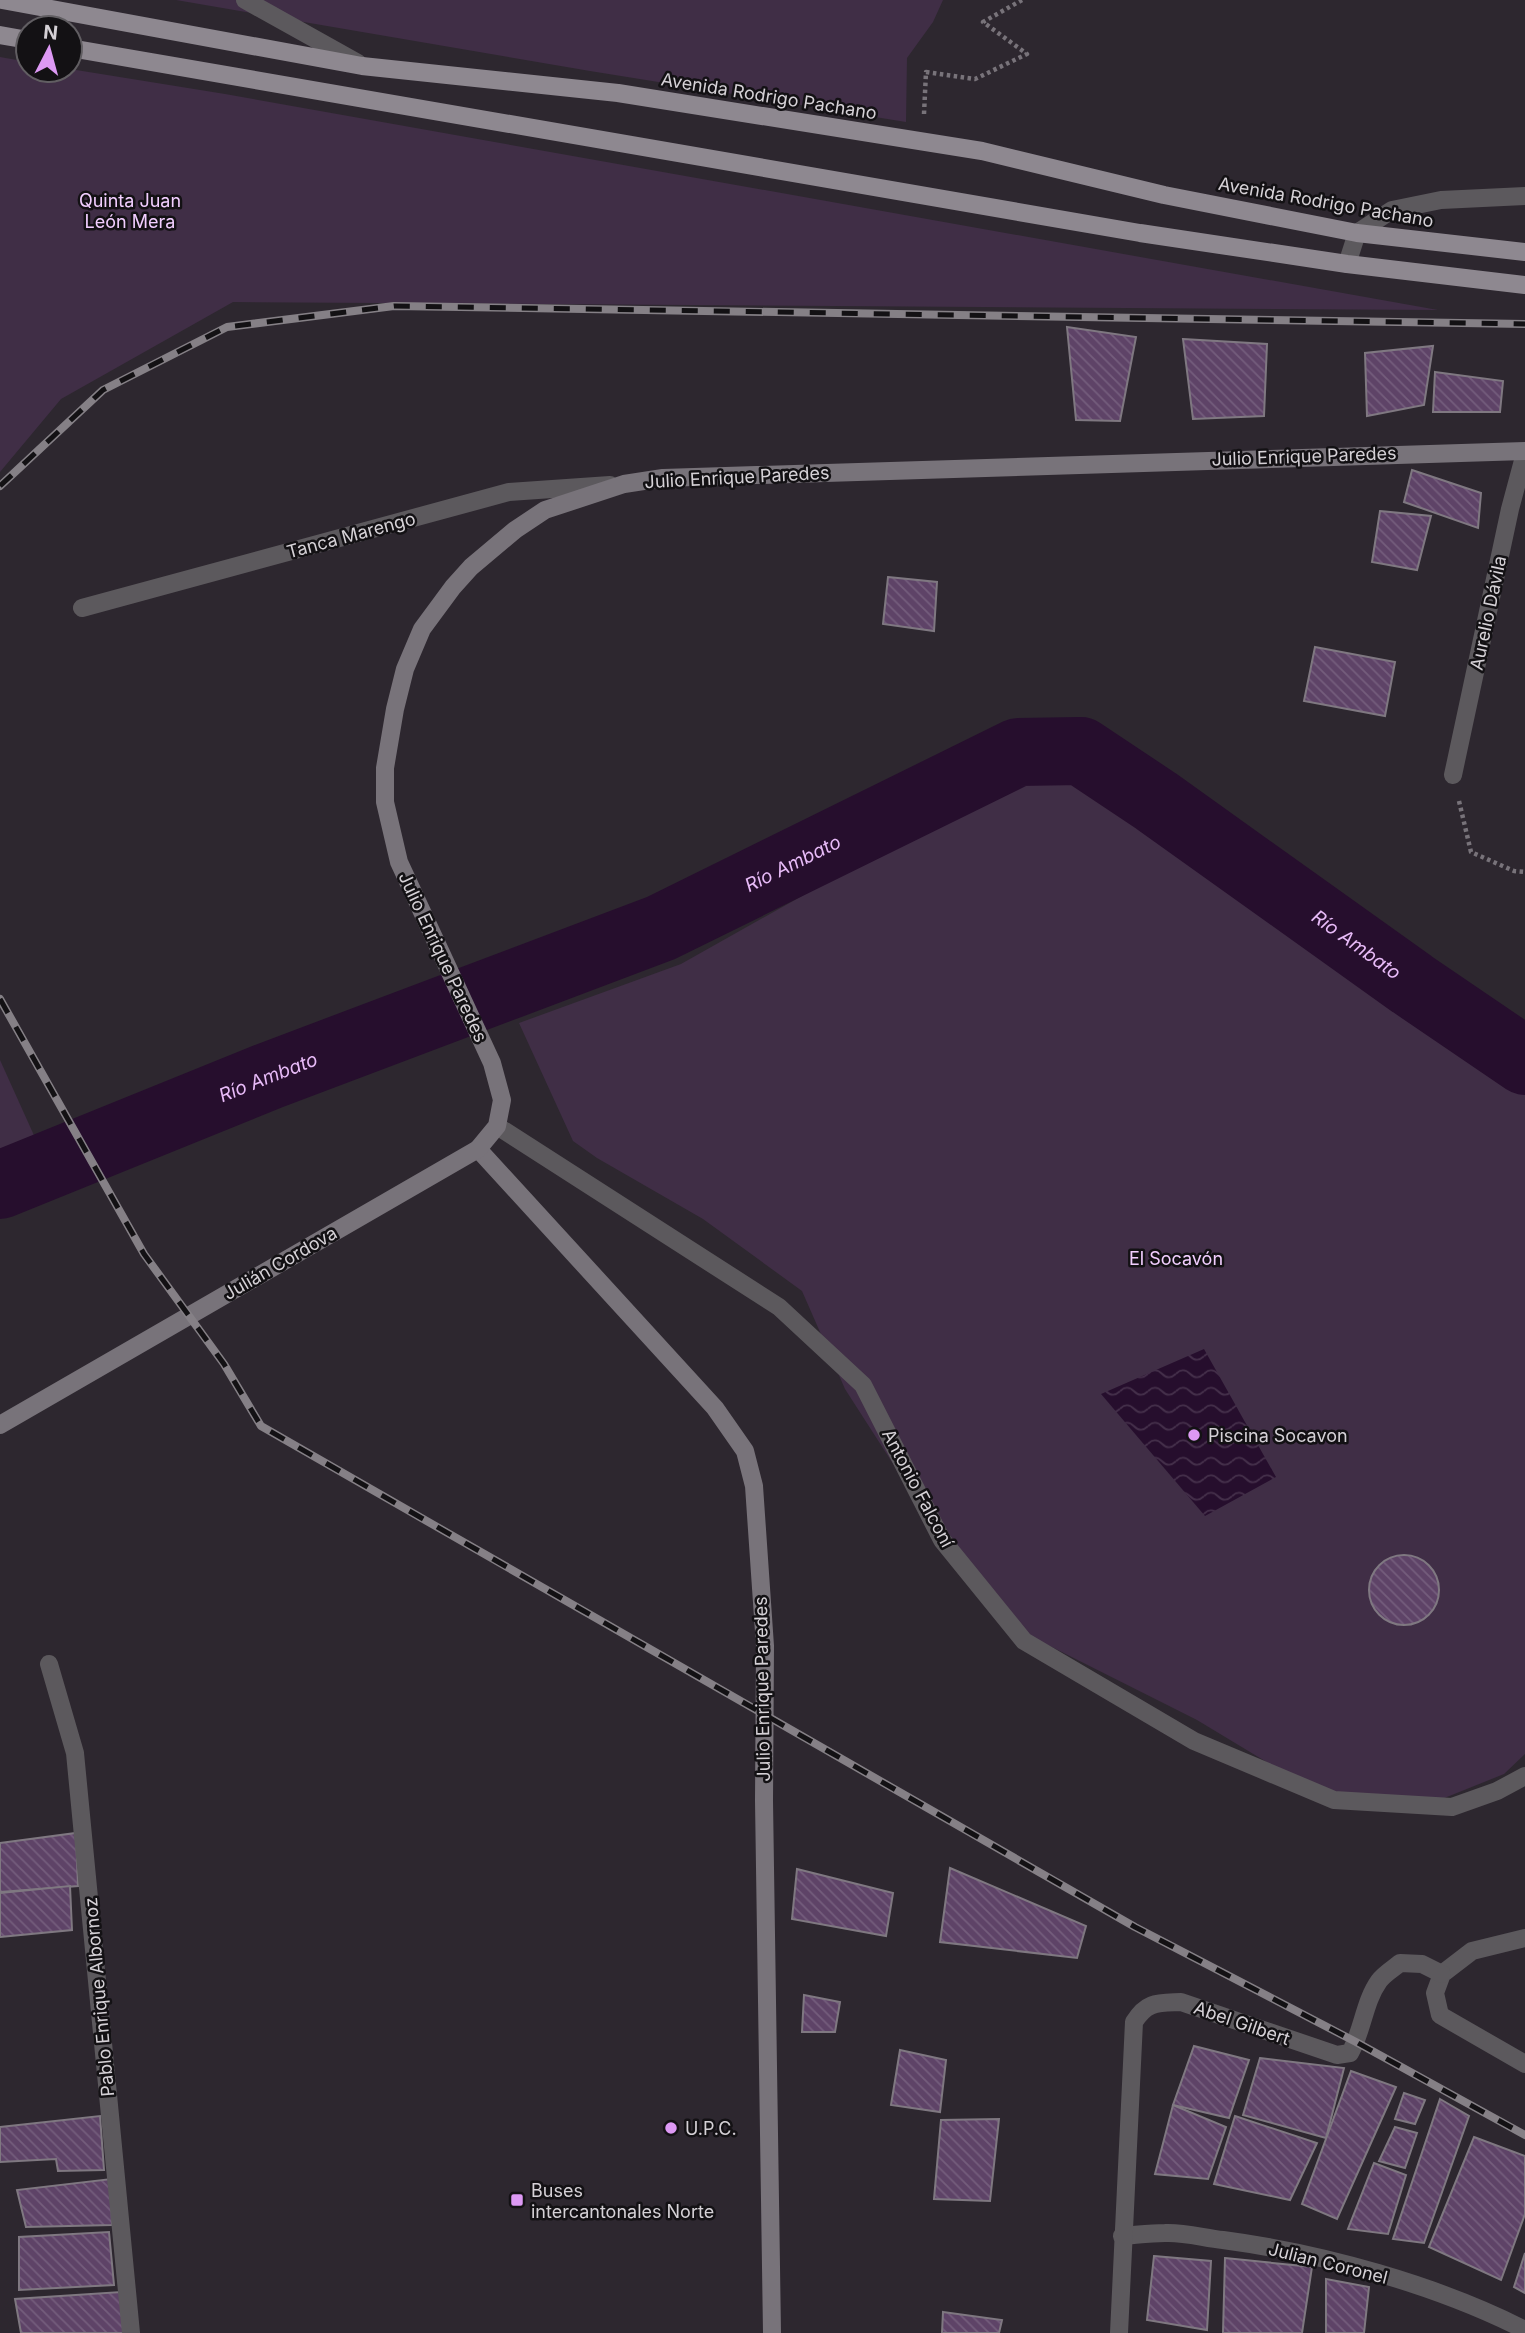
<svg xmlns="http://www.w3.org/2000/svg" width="1525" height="2333" viewBox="0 0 1525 2333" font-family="Inter,sans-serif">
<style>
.park{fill:#402e46}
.water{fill:url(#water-waves)}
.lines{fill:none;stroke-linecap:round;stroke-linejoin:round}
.river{stroke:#260e2d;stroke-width:68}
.building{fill:url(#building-back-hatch);stroke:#7f7881;stroke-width:2}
.path{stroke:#78737a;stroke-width:4.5;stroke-dasharray:3.5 3.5;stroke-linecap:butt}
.lane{stroke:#5c595d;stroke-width:18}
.street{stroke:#5c595d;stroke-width:18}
.secondary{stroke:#78737a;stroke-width:18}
.primary{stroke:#8e8890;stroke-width:18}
.rail-casing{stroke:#858086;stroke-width:8}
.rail{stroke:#131114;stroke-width:5;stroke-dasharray:16;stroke-linecap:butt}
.poi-dot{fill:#dd99f4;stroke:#131114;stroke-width:2.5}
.labels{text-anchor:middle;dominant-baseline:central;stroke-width:5;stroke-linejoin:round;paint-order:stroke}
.street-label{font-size:18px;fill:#d5d1d6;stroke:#131114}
.park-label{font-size:18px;fill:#f2ceff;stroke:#131114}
.poi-label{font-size:18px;fill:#d5d1d6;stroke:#131114;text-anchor:start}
.water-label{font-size:19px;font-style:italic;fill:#e7baf7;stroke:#131114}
</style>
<defs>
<pattern id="water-waves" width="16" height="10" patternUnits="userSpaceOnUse" patternTransform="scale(1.75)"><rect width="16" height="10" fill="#260e2d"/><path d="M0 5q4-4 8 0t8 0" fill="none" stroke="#45304b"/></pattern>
<pattern id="building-back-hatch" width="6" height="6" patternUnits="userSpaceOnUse" patternTransform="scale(1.75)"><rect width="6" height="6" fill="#5e4367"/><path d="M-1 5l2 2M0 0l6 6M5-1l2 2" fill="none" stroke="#745d7c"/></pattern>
</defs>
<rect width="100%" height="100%" fill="#2d272f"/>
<g class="park">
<polygon points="176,0 943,0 933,22 907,58 906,122 590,71"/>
<polygon points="0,57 28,62 28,70 70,69 225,94 1438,310 233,302 61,399 0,472"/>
<polygon points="1019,774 1077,774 1150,810 1406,993 1525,1075 1525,1754 1504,1774 1427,1805 1318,1793 1197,1720 1022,1632 942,1540 845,1389 802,1291 703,1219 597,1158 573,1141 519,1023 681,964"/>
<polygon points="0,1060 37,1142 0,1156"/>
</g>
<polygon class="water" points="1204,1349 1276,1477 1205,1516 1101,1394"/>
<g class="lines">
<path class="river" id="s1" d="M0 1185 269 1076 661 928 1018 752 1081 751 1156 801 1412 984 1525 1061"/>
</g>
<g class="building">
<polygon points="1067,327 1136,337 1120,421 1076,420"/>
<polygon points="1183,339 1267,344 1264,416 1193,419"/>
<polygon points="1433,346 1424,405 1367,416 1365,353"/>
<polygon points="1435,372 1503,381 1500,412 1433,412"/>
<polygon points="1412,470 1481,493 1478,528 1404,502"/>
<polygon points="1380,511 1431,516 1417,570 1372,562"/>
<polygon points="888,577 937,582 934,631 883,624"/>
<polygon points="1315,647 1395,662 1385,716 1304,701"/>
<circle cx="1404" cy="1590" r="35"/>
<polygon points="76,1833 78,1886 0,1892 0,1843"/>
<polygon points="950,1868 1086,1926 1077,1958 940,1942"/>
<polygon points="797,1869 893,1893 886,1936 792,1919"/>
<polygon points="70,1886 72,1930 0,1937 0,1893"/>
<polygon points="804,1995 840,2002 835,2032 802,2032"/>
<polygon points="1194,2046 1249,2060 1229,2118 1173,2105"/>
<polygon points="900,2050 946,2060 940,2112 891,2105"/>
<polygon points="1260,2058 1344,2068 1326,2138 1243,2115"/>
<polygon points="1351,2071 1396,2087 1337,2219 1302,2204"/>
<polygon points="1404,2093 1425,2100 1415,2124 1395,2119"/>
<polygon points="1440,2099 1469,2116 1424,2243 1393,2239"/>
<polygon points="1173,2105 1226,2127 1208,2179 1155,2174"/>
<polygon points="100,2116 104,2170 58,2171 56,2159 0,2162 0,2127"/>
<polygon points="1235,2116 1317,2143 1290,2200 1214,2184"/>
<polygon points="999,2119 990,2201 934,2199 941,2120"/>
<polygon points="1395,2127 1417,2133 1405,2168 1379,2161"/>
<polygon points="1474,2137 1525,2156 1525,2214 1501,2280 1429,2247"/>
<polygon points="1374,2163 1406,2175 1388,2234 1348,2229"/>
<polygon points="111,2179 112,2225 26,2227 17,2190"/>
<polygon points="109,2232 114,2285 19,2290 19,2237"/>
<polygon points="1525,2253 1525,2293 1514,2287"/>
<polygon points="1154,2256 1211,2261 1207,2330 1147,2320"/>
<polygon points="1225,2258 1312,2267 1302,2333 1223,2333"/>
<polygon points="1326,2279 1369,2287 1364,2333 1326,2333"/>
<polygon points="121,2292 124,2333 21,2333 15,2299"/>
<polygon points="943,2312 1002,2320 999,2333 942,2333"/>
</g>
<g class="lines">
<g class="path">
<polyline points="924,114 926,72 975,79 1027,54 983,22 1022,0"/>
<polyline points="1459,801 1471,852 1514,871 1525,872"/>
</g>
<g class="lane">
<polyline points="245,0 358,63"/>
<polyline points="497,1126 779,1307 863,1385 942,1540 1024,1641 1194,1741 1334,1800 1452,1807 1497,1791 1525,1776"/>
</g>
<g class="street">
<polyline points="1347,264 1357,233 1392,210 1441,200 1525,196"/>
<polyline points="82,608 509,492 610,485"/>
<polyline points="1453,775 1510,509 1525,453"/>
<polyline points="49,1664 75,1753 131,2333"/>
<polyline points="1525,1938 1472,1951 1442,1974 1435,1993 1440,2015 1525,2064"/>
<path d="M1122 2236C1136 2235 1151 2233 1165 2233 1184 2232 1204 2238 1223 2240 1321 2253 1437 2285 1525 2330"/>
<path d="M1119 2333 1134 2022C1147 2001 1158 2003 1181 2002L1337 2055 1350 2053C1363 2030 1364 2002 1379 1981 1384 1974 1394 1968 1400 1963L1422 1964 1442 1974"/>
</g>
<g class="secondary">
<polyline points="478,1149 715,1408 745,1451 754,1486 765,1646 764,1801 772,2333"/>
<polyline points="0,1425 478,1149 497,1126 502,1100 492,1063 399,862 385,802 385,768 395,709 405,669 422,629 453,587 471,567 515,530 545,510 624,484 663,478 1525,451"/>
</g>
<g class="primary">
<polyline points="2,0 362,66 618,93 982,151 1164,195 1357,233 1525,252"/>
<polyline points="0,35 28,40"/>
<polyline points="70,48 1140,233 1347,264 1525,285"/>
</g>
<g class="rail-casing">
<g id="rail">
<polyline points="0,486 103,390 227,327 394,306 1525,324"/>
<polyline points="0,999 144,1254 224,1364 261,1426 1135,1927 1356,2042 1525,2135"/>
</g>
</g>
<use href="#rail" class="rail"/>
</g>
<g class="poi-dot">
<circle cx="1194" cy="1435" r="7"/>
<circle cx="671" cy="2128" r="7"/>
<rect x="510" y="2193" width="14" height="14" rx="3.5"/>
</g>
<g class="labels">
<g class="street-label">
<text transform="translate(769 96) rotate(9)">Avenida Rodrigo Pachano</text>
<text transform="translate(1326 202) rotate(10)">Avenida Rodrigo Pachano</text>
<text transform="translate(1304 456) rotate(-2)">Julio Enrique Paredes</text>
<text transform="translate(737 477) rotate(-3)">Julio Enrique Paredes</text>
<text transform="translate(351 535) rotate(-15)">Tanca Marengo</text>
<text transform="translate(1488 613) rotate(-78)">Aurelio Dávila</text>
<text transform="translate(443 957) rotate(65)">Julio Enrique Paredes</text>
<text transform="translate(280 1263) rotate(-30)">Julián Cordova</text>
<text transform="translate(918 1488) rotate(62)">Antonio Falconí</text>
<text transform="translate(762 1689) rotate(-91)">Julio Enrique Paredes</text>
<text transform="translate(99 1997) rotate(-95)">Pablo Enrique Albornoz</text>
<text transform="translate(1242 2023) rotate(19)">Abel Gilbert</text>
<text transform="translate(1328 2263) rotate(14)">Julian Coronel</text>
</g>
<g class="park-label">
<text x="130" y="200">Quinta Juan<tspan x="130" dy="21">León Mera</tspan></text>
<text x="1176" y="1258">El Socavón</text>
</g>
<g class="poi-label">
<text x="1208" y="1435">Piscina Socavon</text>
<text x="685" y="2128">U.P.C.</text>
<text x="531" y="2190">Buses<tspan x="531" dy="21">intercantonales Norte</tspan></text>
</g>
<g class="water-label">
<text stroke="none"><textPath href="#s1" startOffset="856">Río Ambato</textPath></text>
<text stroke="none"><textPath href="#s1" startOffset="1507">Río Ambato</textPath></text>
<text stroke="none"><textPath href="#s1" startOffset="289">Río Ambato</textPath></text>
</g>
</g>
<g transform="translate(49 49) rotate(6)"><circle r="33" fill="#131114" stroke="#615e62" stroke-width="2"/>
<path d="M0-5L12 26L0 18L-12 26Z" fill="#dd99f4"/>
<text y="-10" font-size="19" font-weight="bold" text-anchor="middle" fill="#d5d1d6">N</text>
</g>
</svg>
